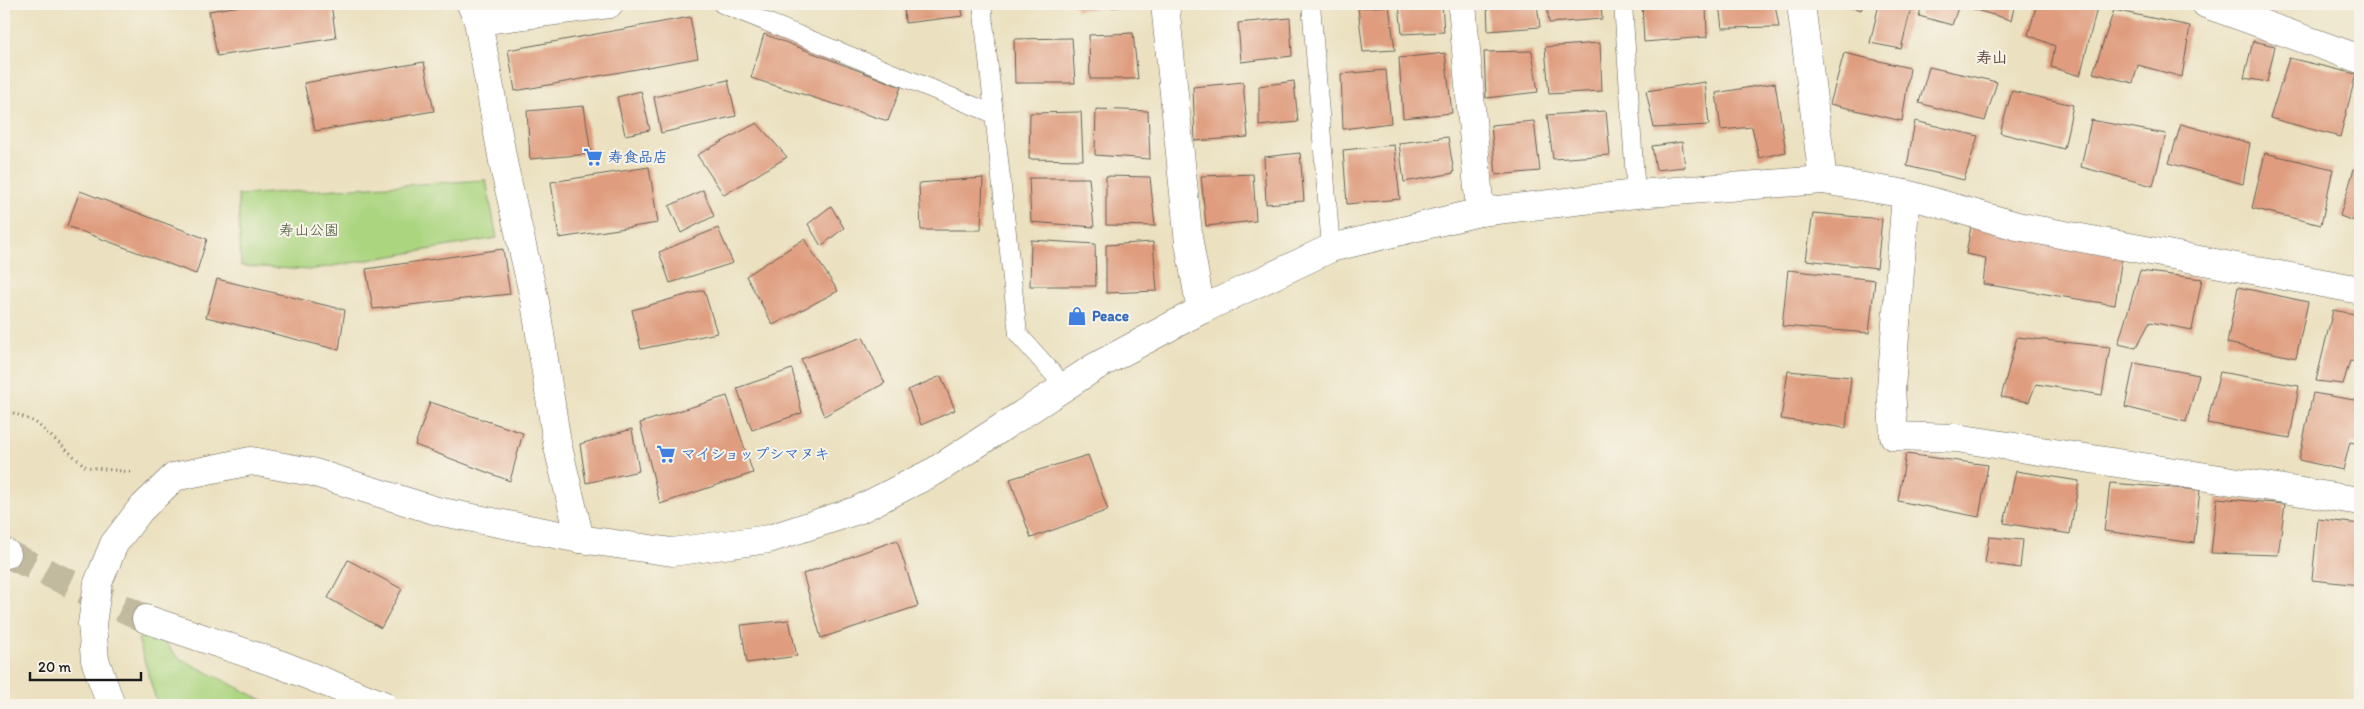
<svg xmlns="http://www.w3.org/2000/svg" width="2364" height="709" viewBox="0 0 2364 709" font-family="Itim,'Klee One',sans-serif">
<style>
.green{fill:#acd580;stroke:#64784e}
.building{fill:#df9c7e}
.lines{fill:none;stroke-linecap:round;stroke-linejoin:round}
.minor-tunnel{stroke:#c2ba9f;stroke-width:28;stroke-dasharray:28 14;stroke-linecap:butt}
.service-casing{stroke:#646155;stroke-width:19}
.minor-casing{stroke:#646155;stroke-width:29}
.tertiary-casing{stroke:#646155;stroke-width:29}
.path{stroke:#646155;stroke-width:3;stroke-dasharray:1 4;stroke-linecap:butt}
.service{stroke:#fff;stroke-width:18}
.minor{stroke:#fff;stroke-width:28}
.tertiary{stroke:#fff;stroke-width:28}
.labels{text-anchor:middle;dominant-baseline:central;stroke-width:4;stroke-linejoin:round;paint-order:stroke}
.shop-label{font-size:15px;font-weight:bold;fill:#366cbe;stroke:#f7f3e8;text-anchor:start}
.park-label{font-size:15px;fill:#47543a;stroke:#f7f3e8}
.neighbourhood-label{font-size:16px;font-weight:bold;fill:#60493e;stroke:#f7f3e8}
</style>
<rect width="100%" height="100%" fill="#f7f3e8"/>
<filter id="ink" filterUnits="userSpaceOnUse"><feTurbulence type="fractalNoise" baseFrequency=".02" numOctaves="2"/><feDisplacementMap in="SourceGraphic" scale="10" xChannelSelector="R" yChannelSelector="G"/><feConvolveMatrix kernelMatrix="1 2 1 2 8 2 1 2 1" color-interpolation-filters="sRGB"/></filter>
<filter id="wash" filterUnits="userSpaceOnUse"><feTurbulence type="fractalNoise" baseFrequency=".0096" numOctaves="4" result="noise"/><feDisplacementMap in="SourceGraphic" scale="20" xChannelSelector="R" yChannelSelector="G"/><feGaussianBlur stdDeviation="1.12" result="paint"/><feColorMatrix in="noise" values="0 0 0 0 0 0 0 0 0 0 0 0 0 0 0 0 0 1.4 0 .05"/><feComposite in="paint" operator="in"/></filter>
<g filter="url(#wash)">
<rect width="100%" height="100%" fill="#ebe1c0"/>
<g class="green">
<polygon points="486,180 497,238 309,270 241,266 238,195"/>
<polygon points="156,632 177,657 272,705 159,705 155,697 138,639"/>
</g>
<g id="blocks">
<g class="building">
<polygon points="253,4 331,4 336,38 217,56 209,11"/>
<polygon points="904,4 961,4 963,16 905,23"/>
<polygon points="1076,4 1131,4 1131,6 1076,10"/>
<polygon points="1399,4 1442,4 1444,32 1402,34"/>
<polygon points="1487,4 1537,4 1540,27 1488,31"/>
<polygon points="1547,4 1601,4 1602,19 1549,23"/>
<polygon points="1642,4 1706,4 1707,37 1644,42"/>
<polygon points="1719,4 1775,4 1779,27 1722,28"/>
<polygon points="1842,4 1863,4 1861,10"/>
<polygon points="1879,4 1912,4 1901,49 1870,43"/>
<polygon points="1922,4 2015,4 2011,20 1959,5 1952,25 1919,16"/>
<polygon points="2037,4 2098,4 2080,76 2051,67 2055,46 2028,35"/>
<polygon points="1389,6 1395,50 1363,52 1358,8"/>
<polygon points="2114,10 2190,26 2182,77 2138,65 2133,83 2093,73"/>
<polygon points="690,17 698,58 515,91 508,50"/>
<polygon points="1290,18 1292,56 1241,62 1238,23"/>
<polygon points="1133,33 1138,79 1090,79 1089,35"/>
<polygon points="764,34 901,87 888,121 751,78"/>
<polygon points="1072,38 1075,83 1015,83 1014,39"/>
<polygon points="2253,41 2275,46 2267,82 2244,78"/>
<polygon points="1600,43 1602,91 1549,94 1545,47"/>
<polygon points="1532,51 1538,92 1486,98 1484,52"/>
<polygon points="1445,53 1452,113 1403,118 1399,58"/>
<polygon points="1844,53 1910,68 1902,121 1830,104"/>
<polygon points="2289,58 2356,74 2340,137 2270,118"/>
<polygon points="424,62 434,111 315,131 304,83"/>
<polygon points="1929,67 1997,82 1985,121 1919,103"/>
<polygon points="1386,70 1391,123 1343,129 1341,74"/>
<polygon points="728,80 736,116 661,133 654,97"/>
<polygon points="1294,81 1298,122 1259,126 1259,86"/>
<polygon points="1243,82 1248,137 1195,141 1193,87"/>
<polygon points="1705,82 1709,125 1654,128 1646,91"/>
<polygon points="1775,83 1786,152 1759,158 1752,127 1721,130 1716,93"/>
<polygon points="641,91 650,130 625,135 617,97"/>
<polygon points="2012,91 2073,105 2064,149 2000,133"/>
<polygon points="584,106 591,154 530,159 527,111"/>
<polygon points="1096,109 1148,111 1150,159 1095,155"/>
<polygon points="1606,111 1610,155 1553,159 1547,115"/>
<polygon points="1081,112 1083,160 1029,159 1030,113"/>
<polygon points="2091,120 2166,134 2153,186 2081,167"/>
<polygon points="1534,121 1540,171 1496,175 1491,125"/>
<polygon points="1915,121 1978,136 1964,180 1907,166"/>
<polygon points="757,123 787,157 724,195 697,155"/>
<polygon points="2181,124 2250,143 2243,184 2169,163"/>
<polygon points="1448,137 1454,173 1404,182 1399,143"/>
<polygon points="1682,142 1685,167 1656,170 1652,146"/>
<polygon points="1394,145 1400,199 1347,204 1343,150"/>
<polygon points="1300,153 1304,201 1266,204 1264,157"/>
<polygon points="2265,153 2333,169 2321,225 2252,208"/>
<polygon points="649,167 658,223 559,238 551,182"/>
<polygon points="2354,169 2360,171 2360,223 2340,216"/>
<polygon points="1253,174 1256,221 1206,226 1201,176"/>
<polygon points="1106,176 1150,177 1155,226 1106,225"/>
<polygon points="983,178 981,230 921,230 919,183"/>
<polygon points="1029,178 1089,178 1094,227 1031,222"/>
<polygon points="703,190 714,216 681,233 669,206"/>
<polygon points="80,191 207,239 196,274 67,226"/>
<polygon points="831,206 844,228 821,246 808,224"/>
<polygon points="1813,213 1882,219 1877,268 1806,260"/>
<polygon points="1971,226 2122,256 2115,305 1983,284 1986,258 1966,254"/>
<polygon points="718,228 733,263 670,283 659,252"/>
<polygon points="804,239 838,291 773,325 746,276"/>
<polygon points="1031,240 1095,244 1096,286 1030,286"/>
<polygon points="1153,242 1157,291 1106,293 1106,245"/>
<polygon points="503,249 510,294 373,309 366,269"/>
<polygon points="1788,270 1875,280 1869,333 1782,326"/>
<polygon points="2140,271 2202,279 2192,330 2150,322 2136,348 2118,344"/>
<polygon points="217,279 345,310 339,350 206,317"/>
<polygon points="2238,287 2308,302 2296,358 2227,343"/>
<polygon points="704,290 717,333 641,349 632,310"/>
<polygon points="2333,310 2360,315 2360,362 2350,361 2343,384 2316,381"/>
<polygon points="863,337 885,383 824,416 801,359"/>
<polygon points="2017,337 2110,347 2102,395 2036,384 2029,402 2001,397"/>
<polygon points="2134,363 2199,375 2186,422 2125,407"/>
<polygon points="792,369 802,413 752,430 737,388"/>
<polygon points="1788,371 1851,377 1846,428 1781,419"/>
<polygon points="2220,372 2299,386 2290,438 2207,423"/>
<polygon points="941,376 955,410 921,425 908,390"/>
<polygon points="2313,393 2360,401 2360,444 2350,442 2343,470 2299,460"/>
<polygon points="727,396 753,473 660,504 640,423"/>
<polygon points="430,402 523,433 510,481 415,445"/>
<polygon points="632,429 639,471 586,483 580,444"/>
<polygon points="1906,454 1988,465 1979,517 1898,501"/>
<polygon points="1088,455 1108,510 1031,538 1010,479"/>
<polygon points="2016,471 2079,481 2070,534 2004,523"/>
<polygon points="2110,483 2200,490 2194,543 2104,531"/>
<polygon points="2217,498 2285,504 2278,555 2211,553"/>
<polygon points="2318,519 2360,524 2360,585 2312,580"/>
<polygon points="1989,537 2023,540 2020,568 1985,563"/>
<polygon points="897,540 918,606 821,638 803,574"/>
<polygon points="348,560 402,589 381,628 328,598"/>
<polygon points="789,620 797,656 747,663 741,625"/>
</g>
</g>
</g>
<g filter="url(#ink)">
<use href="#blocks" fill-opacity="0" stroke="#646155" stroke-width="1"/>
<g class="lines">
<polyline class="minor-tunnel" points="7,554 146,619"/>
<g class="service-casing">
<g id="service">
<polyline points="722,4 994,114"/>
<polyline points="982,4 1018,334 1065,387"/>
<polyline points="1311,4 1331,248"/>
<polyline points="1623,4 1636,194"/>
</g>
</g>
<g class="minor-casing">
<g id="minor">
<polyline points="471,4 478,21 504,167 535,302 557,443 580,539"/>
<polyline points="1165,4 1189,243 1201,310"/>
<polyline points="1462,4 1480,212 1636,194 1823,180 1906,194 2017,226 2360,290"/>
<polyline points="1801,4 1823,180"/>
<polyline points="2206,4 2360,59"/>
<polyline points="478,21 609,4"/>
<polyline points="1906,194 1891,388 1894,436 1957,438 2360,501"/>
<polyline points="4,552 7,554"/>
<polyline points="146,619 282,665 383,705"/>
</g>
</g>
<g class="tertiary-casing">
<polyline id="tertiary" points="111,705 95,660 92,624 98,583 114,544 140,510 174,477 251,461 312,472 437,511 580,539 672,552 769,539 858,510 935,471 1095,367 1201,310 1331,248 1480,212"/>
</g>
<polyline class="path" points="4,409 35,422 86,467 131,472"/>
<use href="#service" class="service"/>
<use href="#minor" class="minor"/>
<use href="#tertiary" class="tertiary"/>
</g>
</g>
<defs>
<g id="supermarket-bare" transform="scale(1.5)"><path d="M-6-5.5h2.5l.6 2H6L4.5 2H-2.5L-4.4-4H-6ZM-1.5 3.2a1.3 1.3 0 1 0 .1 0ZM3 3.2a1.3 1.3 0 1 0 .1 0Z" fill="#3f7fe0" stroke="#f7f3e8" stroke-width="2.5" paint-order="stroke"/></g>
<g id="shop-bare" transform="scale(1.5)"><path d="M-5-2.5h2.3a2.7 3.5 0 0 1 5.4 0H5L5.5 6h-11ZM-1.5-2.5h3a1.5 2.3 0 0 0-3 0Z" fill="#3f7fe0" stroke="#f7f3e8" stroke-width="2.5" paint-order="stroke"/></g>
</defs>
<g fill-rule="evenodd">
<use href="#supermarket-bare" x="593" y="157"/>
<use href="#shop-bare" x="1077" y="316"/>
<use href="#supermarket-bare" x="666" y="454"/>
</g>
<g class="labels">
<g class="shop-label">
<text x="608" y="157">寿食品店</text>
<text x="1092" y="316">Peace</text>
<text x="681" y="454">マイショップシマヌキ</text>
</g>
<g class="park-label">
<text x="309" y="230">寿山公園</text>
</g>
<g class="neighbourhood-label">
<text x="1992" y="57">寿山</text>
</g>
</g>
<rect width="2364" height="709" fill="none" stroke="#f7f3e8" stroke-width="20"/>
<path d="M30 672v8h111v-8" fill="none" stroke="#1c1c1c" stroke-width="2.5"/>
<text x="38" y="672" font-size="15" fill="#1c1c1c" stroke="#f7f3e8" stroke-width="4" paint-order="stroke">20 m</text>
</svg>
